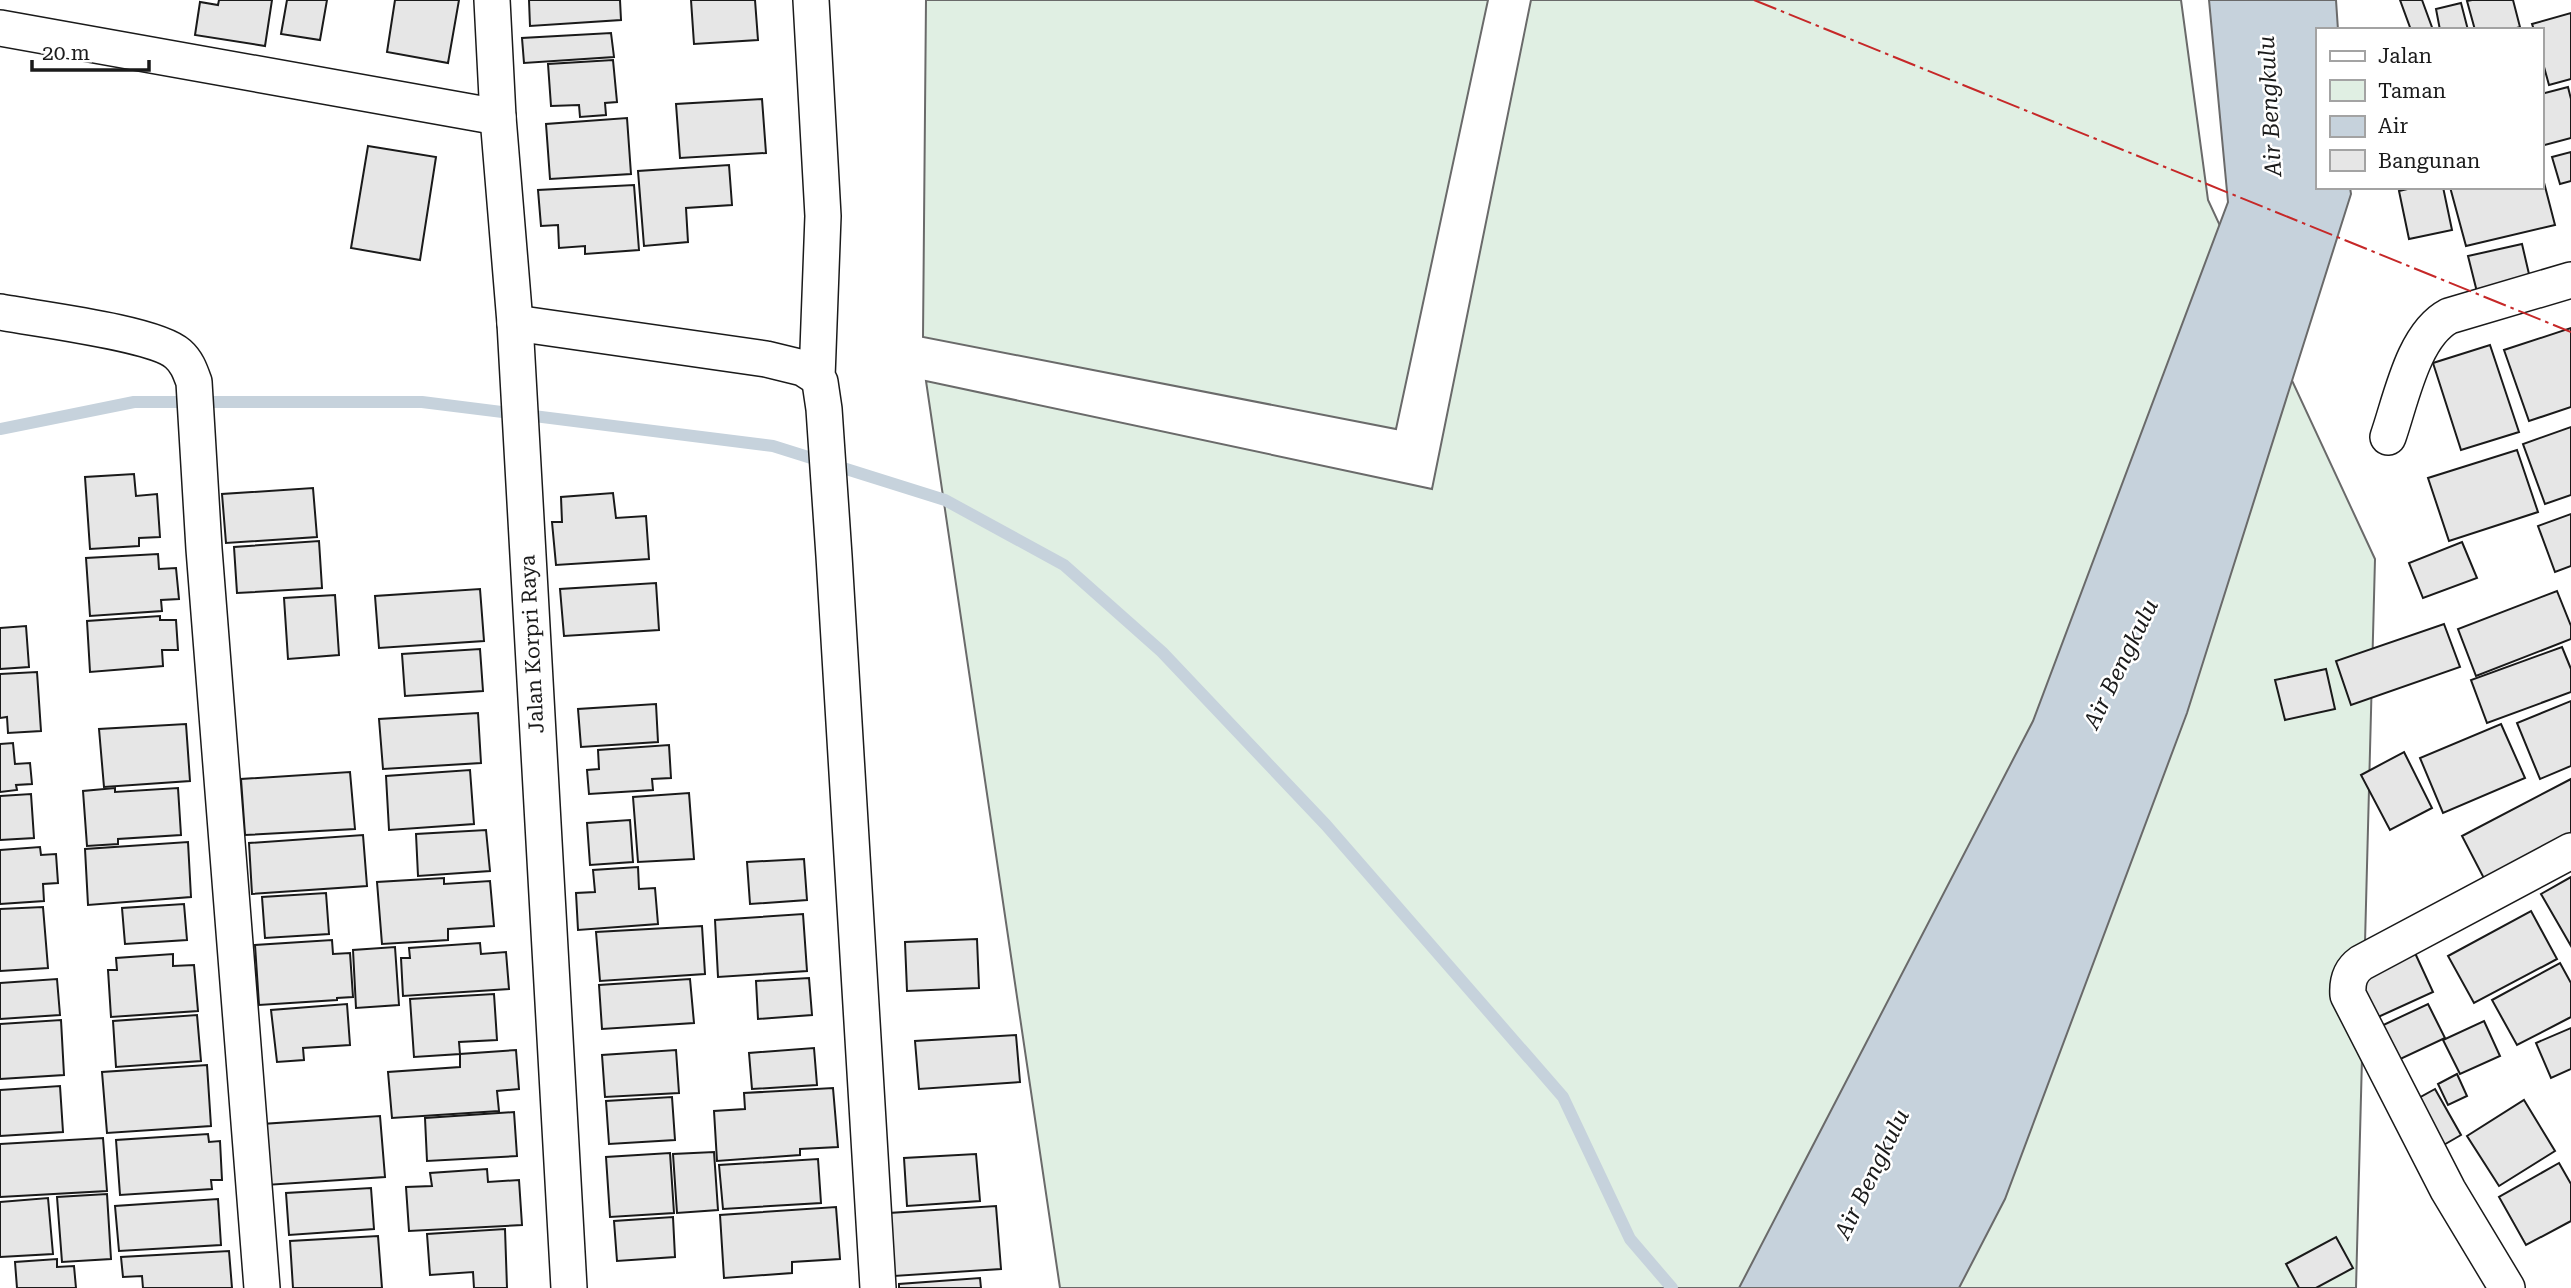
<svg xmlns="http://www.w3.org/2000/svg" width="2571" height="1288" viewBox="0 0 2571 1288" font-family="'Roboto Serif',serif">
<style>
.green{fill:#e0efe3;stroke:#6a6a6a;stroke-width:2}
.water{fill:#c6d2dc;stroke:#6a6a6a;stroke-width:2}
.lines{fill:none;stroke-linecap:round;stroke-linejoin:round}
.stream{stroke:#c6d2dc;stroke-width:12}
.building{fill:#e6e6e6;stroke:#1a1a1a;stroke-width:2}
.minor-casing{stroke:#1a1a1a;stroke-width:38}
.minor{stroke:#fff;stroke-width:35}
.power{stroke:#c62828;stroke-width:2;stroke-dasharray:24 5 3.5 5;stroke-linecap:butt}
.labels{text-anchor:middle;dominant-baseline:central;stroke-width:5;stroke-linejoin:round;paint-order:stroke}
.street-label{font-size:21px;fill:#1a1a1a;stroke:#fff}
.water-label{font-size:23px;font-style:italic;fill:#1a1a1a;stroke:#fff}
</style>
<rect width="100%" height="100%" fill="#fff"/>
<g class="green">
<polygon points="926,0 1488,0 1396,429 923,337"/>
<polygon points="1531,0 2181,0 2208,200 2375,559 2356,1288 1060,1288 926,381 1432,489"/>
</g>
<polygon class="water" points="2209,0 2336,0 2338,30 2317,30 2317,187 2350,187 2351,194 2187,713 2005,1199 1959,1288 1739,1288 2033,721 2228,202"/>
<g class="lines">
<polyline class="stream" points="0,429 134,402 422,402 773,446 945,500 1064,565 1162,652 1326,825 1563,1097 1630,1239 1672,1288"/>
</g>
<g class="building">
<polygon points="219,0 272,0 265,46 195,35 200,2 218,5"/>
<polygon points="287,0 327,0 320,40 281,34"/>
<polygon points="395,0 459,0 448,63 387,52"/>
<polygon points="529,0 620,0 621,20 530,26"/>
<polygon points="691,0 755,0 758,40 694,44"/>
<polygon points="2400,0 2422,0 2433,30 2411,30"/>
<polygon points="2472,0 2513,0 2520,27 2510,30 2475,30 2467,1"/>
<polygon points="2461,3 2468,30 2440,30 2436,9"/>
<polygon points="2571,13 2571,79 2549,85 2541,56 2541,30 2534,30 2532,24"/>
<polygon points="611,33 614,57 524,63 522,38"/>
<polygon points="613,60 617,102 605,103 606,115 580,117 579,105 551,106 548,64"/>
<polygon points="2568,87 2571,99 2571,138 2541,146 2541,94"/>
<polygon points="762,99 766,153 680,158 676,104"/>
<polygon points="627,118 631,174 550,179 546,124"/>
<polygon points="368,146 436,157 420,260 351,248"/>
<polygon points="2571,152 2571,181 2560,184 2552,157"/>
<polygon points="729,165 732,205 686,208 688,242 644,246 638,171"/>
<polygon points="2541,171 2555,225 2466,246 2450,187 2541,187"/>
<polygon points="634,185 639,250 585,254 585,246 559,248 558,225 541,226 538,190"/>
<polygon points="2416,187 2443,187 2452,230 2409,239 2399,191"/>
<polygon points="2522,244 2532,287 2479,300 2468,256"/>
<polygon points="2571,328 2571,407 2529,421 2504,350"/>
<polygon points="2490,345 2519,432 2461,450 2433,363"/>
<polygon points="2571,427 2571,495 2545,504 2523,444"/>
<polygon points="2517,450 2538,512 2449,541 2428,478"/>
<polygon points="134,474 136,496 157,494 160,537 139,538 139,546 90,549 85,477"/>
<polygon points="313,488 317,537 226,543 222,494"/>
<polygon points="613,493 616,518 646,516 649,559 556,565 552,522 562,522 561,497"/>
<polygon points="2571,514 2571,566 2555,572 2538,526"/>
<polygon points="319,541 322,588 237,593 234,547"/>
<polygon points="2462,542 2477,578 2423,598 2409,563"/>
<polygon points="158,554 159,569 176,568 179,599 161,600 162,611 90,616 86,558"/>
<polygon points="656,583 659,630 564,636 560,589"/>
<polygon points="480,589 484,641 379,648 375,596"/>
<polygon points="2557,591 2571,626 2571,639 2476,676 2458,629"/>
<polygon points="335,595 339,655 288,659 284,598"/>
<polygon points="160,616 160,620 176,620 178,650 162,650 163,666 90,672 87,621"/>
<polygon points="2444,624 2460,667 2351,705 2336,661"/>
<polygon points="26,626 29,667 0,669 0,628"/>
<polygon points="2562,647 2571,669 2571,692 2487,723 2471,680"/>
<polygon points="480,649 483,691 405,696 402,654"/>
<polygon points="2326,669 2335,709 2285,720 2275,680"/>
<polygon points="37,672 41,731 8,733 7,717 0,718 0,674"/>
<polygon points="2571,701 2571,766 2540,779 2517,723"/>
<polygon points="656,704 658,742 581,747 578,709"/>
<polygon points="478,713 481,763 383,769 379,719"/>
<polygon points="186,724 190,781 104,787 99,729"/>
<polygon points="2501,724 2525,778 2443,813 2420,758"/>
<polygon points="13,743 15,764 30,763 32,784 16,785 17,790 0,792 0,744"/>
<polygon points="669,745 671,778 652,779 653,790 589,794 587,770 599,769 598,750"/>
<polygon points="2404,752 2432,808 2390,830 2361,775"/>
<polygon points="470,770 474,824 389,830 386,776"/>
<polygon points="350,772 355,829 245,835 241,779"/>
<polygon points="2571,779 2571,845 2489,888 2462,836"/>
<polygon points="115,788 115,792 178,788 181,835 118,839 118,844 87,846 83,791"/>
<polygon points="689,793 694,859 638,862 633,797"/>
<polygon points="31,794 34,838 0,840 0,796"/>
<polygon points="630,820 633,862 590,865 587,823"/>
<polygon points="486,830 490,871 418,876 416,834"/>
<polygon points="363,835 367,886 252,894 249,843"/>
<polygon points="188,842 191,897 88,905 85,849"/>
<polygon points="40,847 41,855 56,854 58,883 43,884 44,901 0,904 0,850"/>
<polygon points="804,859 807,900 750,904 747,862"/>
<polygon points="638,867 639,889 655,888 658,924 578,930 576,893 595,892 593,870"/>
<polygon points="2571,877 2571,946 2541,894"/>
<polygon points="444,878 444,884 490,881 494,926 448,929 448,940 382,944 377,882"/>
<polygon points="326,893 329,934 265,938 262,897"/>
<polygon points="184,904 187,940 125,944 122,908"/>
<polygon points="43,907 48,968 0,971 0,909"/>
<polygon points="2531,911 2557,959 2474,1003 2448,956"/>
<polygon points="803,914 807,971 718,977 715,920"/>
<polygon points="702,926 705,974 600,981 596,932"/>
<polygon points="977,939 979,988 907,991 905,942"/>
<polygon points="332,940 333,954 350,953 353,997 337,998 337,1000 259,1005 255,945"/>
<polygon points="480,943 481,954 506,952 509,989 403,996 401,958 410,958 409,948"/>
<polygon points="395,947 399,1005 356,1008 353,950"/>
<polygon points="2415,953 2433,992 2376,1018 2357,979"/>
<polygon points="173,954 173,966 194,965 198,1011 111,1017 108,970 117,970 116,958"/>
<polygon points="2560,963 2571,983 2571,1017 2517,1045 2492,1000"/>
<polygon points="809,978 812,1015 758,1019 756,981"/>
<polygon points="57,979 60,1015 0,1019 0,983"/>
<polygon points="690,979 694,1023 602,1029 599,985"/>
<polygon points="494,994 497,1040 459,1042 460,1054 414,1057 410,999"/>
<polygon points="347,1004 350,1045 303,1048 304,1060 277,1062 271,1010"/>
<polygon points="2428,1004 2445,1038 2394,1062 2377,1028"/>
<polygon points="197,1015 201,1061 116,1067 113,1021"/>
<polygon points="61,1020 64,1075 0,1079 0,1024"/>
<polygon points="2484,1021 2500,1056 2460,1074 2443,1040"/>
<polygon points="2571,1028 2571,1069 2551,1078 2536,1043"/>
<polygon points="1016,1035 1020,1082 919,1089 915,1041"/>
<polygon points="814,1048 817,1085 752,1089 749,1053"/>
<polygon points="516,1050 519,1089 497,1091 499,1111 392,1118 388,1072 460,1067 460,1054"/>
<polygon points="676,1050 679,1093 605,1097 602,1055"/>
<polygon points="207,1065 211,1126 107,1133 102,1072"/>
<polygon points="2457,1074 2467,1096 2448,1105 2438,1084"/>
<polygon points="60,1086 63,1132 0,1136 0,1090"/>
<polygon points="833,1088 838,1147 800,1149 800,1155 717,1161 714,1111 745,1109 744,1093"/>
<polygon points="2435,1089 2461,1135 2435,1150 2408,1104"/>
<polygon points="672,1097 675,1140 609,1144 606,1101"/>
<polygon points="2524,1100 2555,1151 2499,1186 2467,1136"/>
<polygon points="514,1112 517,1156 427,1161 425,1118"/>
<polygon points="380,1116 385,1177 266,1185 262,1124"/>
<polygon points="208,1134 209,1142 220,1141 222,1180 211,1180 212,1189 120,1195 116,1140"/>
<polygon points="103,1138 107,1191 0,1197 0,1144"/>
<polygon points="714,1152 718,1210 677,1213 673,1154"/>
<polygon points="670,1153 674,1213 610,1217 606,1157"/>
<polygon points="976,1154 980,1201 907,1206 904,1158"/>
<polygon points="818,1159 821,1203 723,1209 719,1165"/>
<polygon points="2559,1163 2571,1184 2571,1221 2526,1245 2499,1197"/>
<polygon points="487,1169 488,1182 519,1180 522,1225 409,1231 406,1187 432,1186 430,1173"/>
<polygon points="371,1188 374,1229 289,1235 286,1193"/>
<polygon points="107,1194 111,1259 62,1262 57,1197"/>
<polygon points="48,1198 53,1254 0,1257 0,1202"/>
<polygon points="218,1199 221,1245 119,1251 115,1206"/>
<polygon points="996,1206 1001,1269 894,1276 889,1213"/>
<polygon points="836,1207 840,1259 792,1262 792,1273 724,1278 720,1215"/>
<polygon points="673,1217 675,1257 617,1261 614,1221"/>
<polygon points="505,1229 507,1288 474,1288 473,1272 430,1275 427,1234"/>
<polygon points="378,1236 382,1288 293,1288 290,1241"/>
<polygon points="2336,1237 2353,1268 2316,1288 2299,1288 2286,1264"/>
<polygon points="229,1251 232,1288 143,1288 142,1276 123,1277 121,1257"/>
<polygon points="57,1259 57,1267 74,1266 76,1288 17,1288 15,1262"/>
<polygon points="980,1278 981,1288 899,1288 899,1284"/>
</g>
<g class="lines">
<g class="minor-casing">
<g id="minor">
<polyline points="492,0 498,117 515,323 569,1288"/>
<polyline points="811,0 823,216 817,377 820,382 824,409 834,556 878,1288"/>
<polyline points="0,28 498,117"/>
<path d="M0 312C36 319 155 333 178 354 187 362 190 371 194 382L204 549 262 1288"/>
<polyline points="515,323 766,359 803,368 817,377"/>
<path d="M2388 437C2401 400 2413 335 2449 316L2571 280"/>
<path d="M2507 1288 2448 1190 2348 995C2347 981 2350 971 2361 963L2571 851"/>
</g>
</g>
<use href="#minor" class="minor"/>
<polyline class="power" points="1754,0 2571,332"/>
</g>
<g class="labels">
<g class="street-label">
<text transform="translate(532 644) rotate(-93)">Jalan Korpri Raya</text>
</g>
<g class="water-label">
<text transform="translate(2270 106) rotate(-93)">Air Bengkulu</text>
<text transform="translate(2121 664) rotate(-64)">Air Bengkulu</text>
<text transform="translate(1872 1174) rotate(-64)">Air Bengkulu</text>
</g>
</g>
<rect x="2316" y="28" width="228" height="161" fill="#ffffff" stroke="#a3a3a3" stroke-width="2"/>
<rect x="2330" y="51" width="35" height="10" fill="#ffffff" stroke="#a3a3a3" stroke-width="2"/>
<text x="2378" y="63" font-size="21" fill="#1a1a1a">Jalan</text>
<rect x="2330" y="80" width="35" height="21" fill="#e0efe3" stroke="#a3a3a3" stroke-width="2"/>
<text x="2378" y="98" font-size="21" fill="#1a1a1a">Taman</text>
<rect x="2330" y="116" width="35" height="21" fill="#c6d2dc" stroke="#a3a3a3" stroke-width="2"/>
<text x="2378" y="133" font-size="21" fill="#1a1a1a">Air</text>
<rect x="2330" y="150" width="35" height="21" fill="#e6e6e6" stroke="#a3a3a3" stroke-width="2"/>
<text x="2378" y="168" font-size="21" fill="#1a1a1a">Bangunan</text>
<path d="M32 60v10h117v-10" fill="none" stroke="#1a1a1a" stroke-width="3.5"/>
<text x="42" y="60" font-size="21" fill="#1a1a1a" stroke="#ffffff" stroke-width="5" paint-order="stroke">20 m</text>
</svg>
